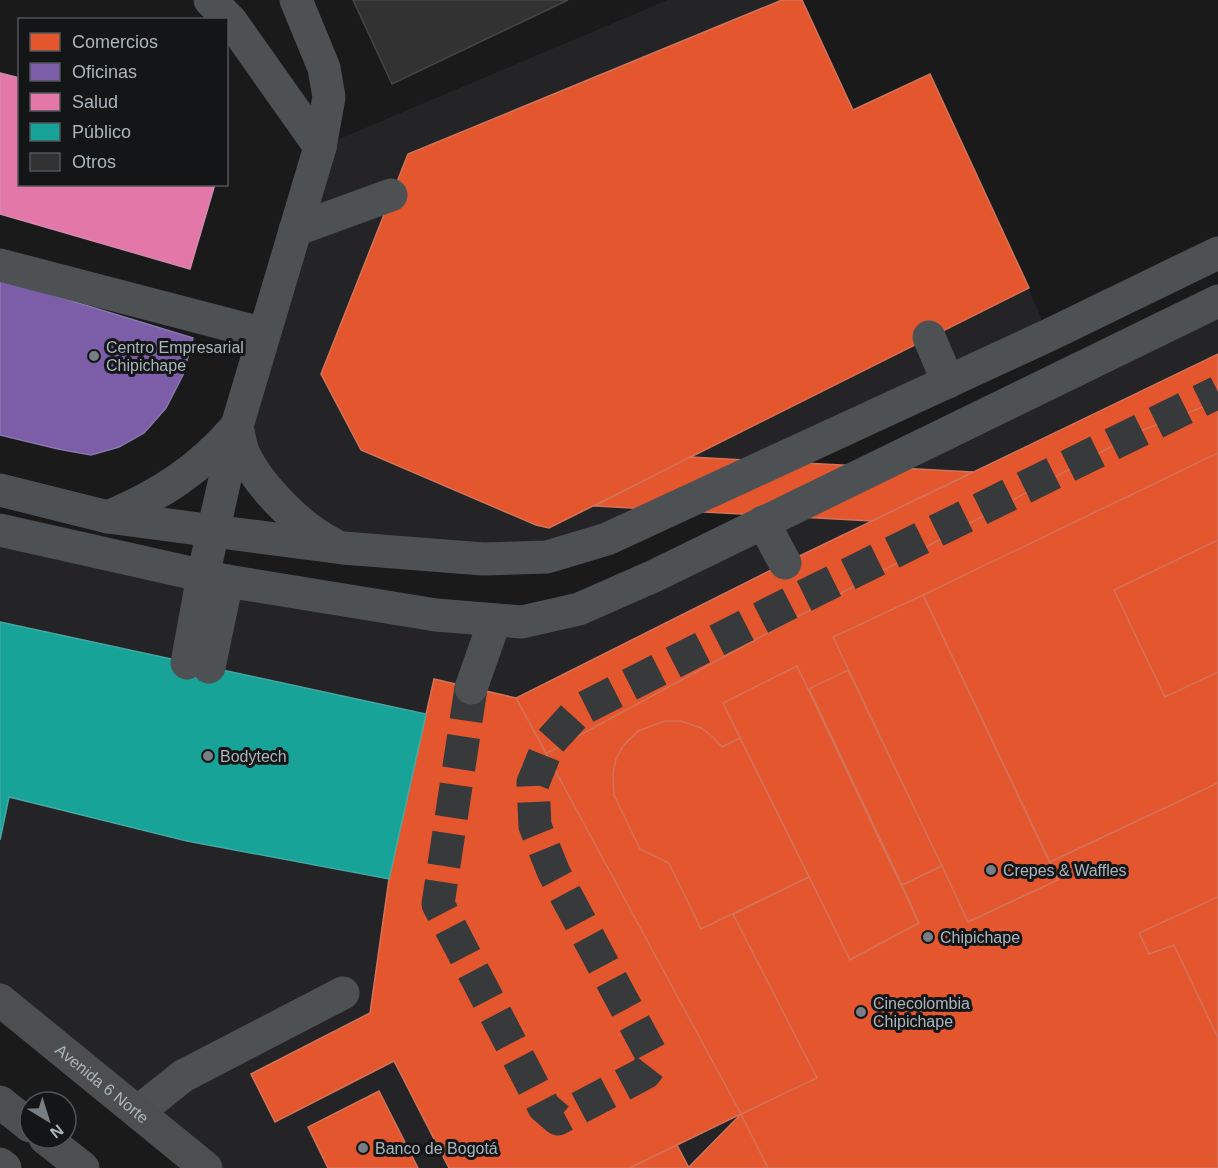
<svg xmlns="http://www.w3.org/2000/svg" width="1218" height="1168" viewBox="0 0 1218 1168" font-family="Helvetica,sans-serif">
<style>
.built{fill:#242427}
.shops{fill:#e4572e;stroke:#d37359;stroke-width:1.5}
.offices{fill:#7b5ea7;stroke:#8978ad;stroke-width:1.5}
.health{fill:#e377a8;stroke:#d28aae;stroke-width:1.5}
.public{fill:#17a398;stroke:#43a8a3;stroke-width:1.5}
.building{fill:#323233;stroke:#434547;stroke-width:1.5}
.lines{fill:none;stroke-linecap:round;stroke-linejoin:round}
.minor-tunnel{stroke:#37393b;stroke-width:33;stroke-dasharray:33 16;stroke-linecap:butt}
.minor{stroke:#4e5154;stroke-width:33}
.major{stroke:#4c4e4f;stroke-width:33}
.poi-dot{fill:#787f84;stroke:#141517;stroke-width:2}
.labels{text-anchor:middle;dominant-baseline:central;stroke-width:6;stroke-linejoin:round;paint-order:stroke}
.poi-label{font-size:16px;fill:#abb5bc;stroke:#141517;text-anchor:start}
.street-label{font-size:16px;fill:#abb5bc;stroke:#141517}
</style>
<rect width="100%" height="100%" fill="#1a1a1b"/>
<g class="built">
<polygon points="668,0 802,0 853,110 930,74 1049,335 607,539 343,548 242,451 320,147"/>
<polygon points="1218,301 1218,1168 206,1168 0,1000 0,530 522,622"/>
</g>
<g class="shops">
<polygon points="782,0 802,0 853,110 930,74 1029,288 549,528 536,525 361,450 321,374 408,154"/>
<polygon points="1218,354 1218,453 833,637 848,670 809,689 797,666 681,721 665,721 645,727 633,735 623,746 616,759 613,773 614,795 640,849 669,863 701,929 733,914 817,1078 741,1114 516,698 785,563"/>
<polygon points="1218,401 1218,1168 688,1168 741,1114 534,760 1138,432"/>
<polygon points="1218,453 1218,540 1114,590 1165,697 1218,672 1218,783 1050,862 923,595"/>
<polygon points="690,457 973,472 872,521 594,506"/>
<polygon points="923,595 1058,880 968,922 833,637"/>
<polygon points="797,666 919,923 850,960 723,703"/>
<polygon points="848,670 942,866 902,885 809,689"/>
<polygon points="434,679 516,698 741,1114 630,1168 449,1168 394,1061 275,1122 251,1074 370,1013 389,879"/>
<polygon points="665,721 681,721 701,728 714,738 722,747 740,738 809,877 701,929 669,863 640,849 614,795 613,773 616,759 623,746 638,731"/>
<polygon points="1218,783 1218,897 1139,933 1149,954 1174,945 1218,1038 1218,1168 768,1168 741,1114 817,1078 733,914 809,877 850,960 919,923 902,885 942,866 968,922 1058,880 1050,862"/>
<polygon points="379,1091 418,1168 328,1168 308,1127"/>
<polygon points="677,1145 689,1168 630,1168"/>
</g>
<polygon class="offices" points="0,279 193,338 183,375 166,408 144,433 119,447 91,455 58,449 0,435"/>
<polygon class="health" points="0,73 20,78 20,184 215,184 190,269 0,214"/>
<polygon class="public" points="0,622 426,714 389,879 187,841 9,797 0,840"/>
<polygon class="building" points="353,0 568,0 392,84"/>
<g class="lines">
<polyline class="minor-tunnel" points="471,688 438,904 544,1107 558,1119 645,1073 652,1064 651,1054 554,873 535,826 533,783 549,743 578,711 804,596 1218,392"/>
<g class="minor">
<polyline points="210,0 231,21 320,147"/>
<polyline points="295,230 391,195"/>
<polyline points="0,265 264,334"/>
<polyline points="929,337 948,382"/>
<path d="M237 426C239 435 240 445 244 454 259 486 300 528 333 544"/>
<polyline points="0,490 108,517 343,548 483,559 547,557 607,539 1049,335 1218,253"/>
<path d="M108 517C161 495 200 469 237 426"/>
<polyline points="763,522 785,563"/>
<polyline points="0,530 227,581 436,615 522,622 579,609 654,576 1218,301"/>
<polyline points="187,663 203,576 237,426 320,147 329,97 324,68 296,0"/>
<polyline points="209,667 227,581"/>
<polyline points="471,688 495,620"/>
<polyline points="139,1111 183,1076 343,993"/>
<polyline points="0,1164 5,1168"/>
</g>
<g class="major">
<path id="s1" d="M0 1000 206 1168"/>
<polyline points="0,1102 30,1126"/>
<polyline points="45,1138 83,1168"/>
</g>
</g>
<g class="poi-dot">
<circle cx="94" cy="356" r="6"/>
<circle cx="208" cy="756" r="6"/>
<circle cx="991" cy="870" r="6"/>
<circle cx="928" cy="937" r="6"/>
<circle cx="861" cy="1012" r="6"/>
<circle cx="363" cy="1148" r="6"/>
</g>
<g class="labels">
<g class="poi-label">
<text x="106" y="347">Centro Empresarial<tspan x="106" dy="18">Chipichape</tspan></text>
<text x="220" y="756">Bodytech</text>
<text x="1003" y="870">Crepes &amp; Waffles</text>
<text x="940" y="937">Chipichape</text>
<text x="873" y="1003">Cinecolombia<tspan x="873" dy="18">Chipichape</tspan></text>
<text x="375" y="1148">Banco de Bogotá</text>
</g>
<g class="street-label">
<text stroke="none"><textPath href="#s1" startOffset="132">Avenida 6 Norte</textPath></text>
</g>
</g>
<rect x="18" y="18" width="210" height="168" fill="#141517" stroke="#505559" stroke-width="1.5"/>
<rect x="30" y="33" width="30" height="18" fill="#e4572e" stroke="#505559" stroke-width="1.5"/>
<text x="72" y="48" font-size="18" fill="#abb5bc">Comercios</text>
<rect x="30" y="63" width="30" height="18" fill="#7b5ea7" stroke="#505559" stroke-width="1.5"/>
<text x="72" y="78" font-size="18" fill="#abb5bc">Oficinas</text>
<rect x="30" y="93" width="30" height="18" fill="#e377a8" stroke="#505559" stroke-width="1.5"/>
<text x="72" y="108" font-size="18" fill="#abb5bc">Salud</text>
<rect x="30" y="123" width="30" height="18" fill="#17a398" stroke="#505559" stroke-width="1.5"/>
<text x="72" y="138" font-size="18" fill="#abb5bc">Público</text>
<rect x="30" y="153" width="30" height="18" fill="#323233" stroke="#505559" stroke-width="1.5"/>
<text x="72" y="168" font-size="18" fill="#abb5bc">Otros</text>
<g transform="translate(48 1120) rotate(142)"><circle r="28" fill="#141517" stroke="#505559" stroke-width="1.5"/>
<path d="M0-4.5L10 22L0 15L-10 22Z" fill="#787f84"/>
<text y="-9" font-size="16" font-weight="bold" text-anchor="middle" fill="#abb5bc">N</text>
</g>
</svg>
